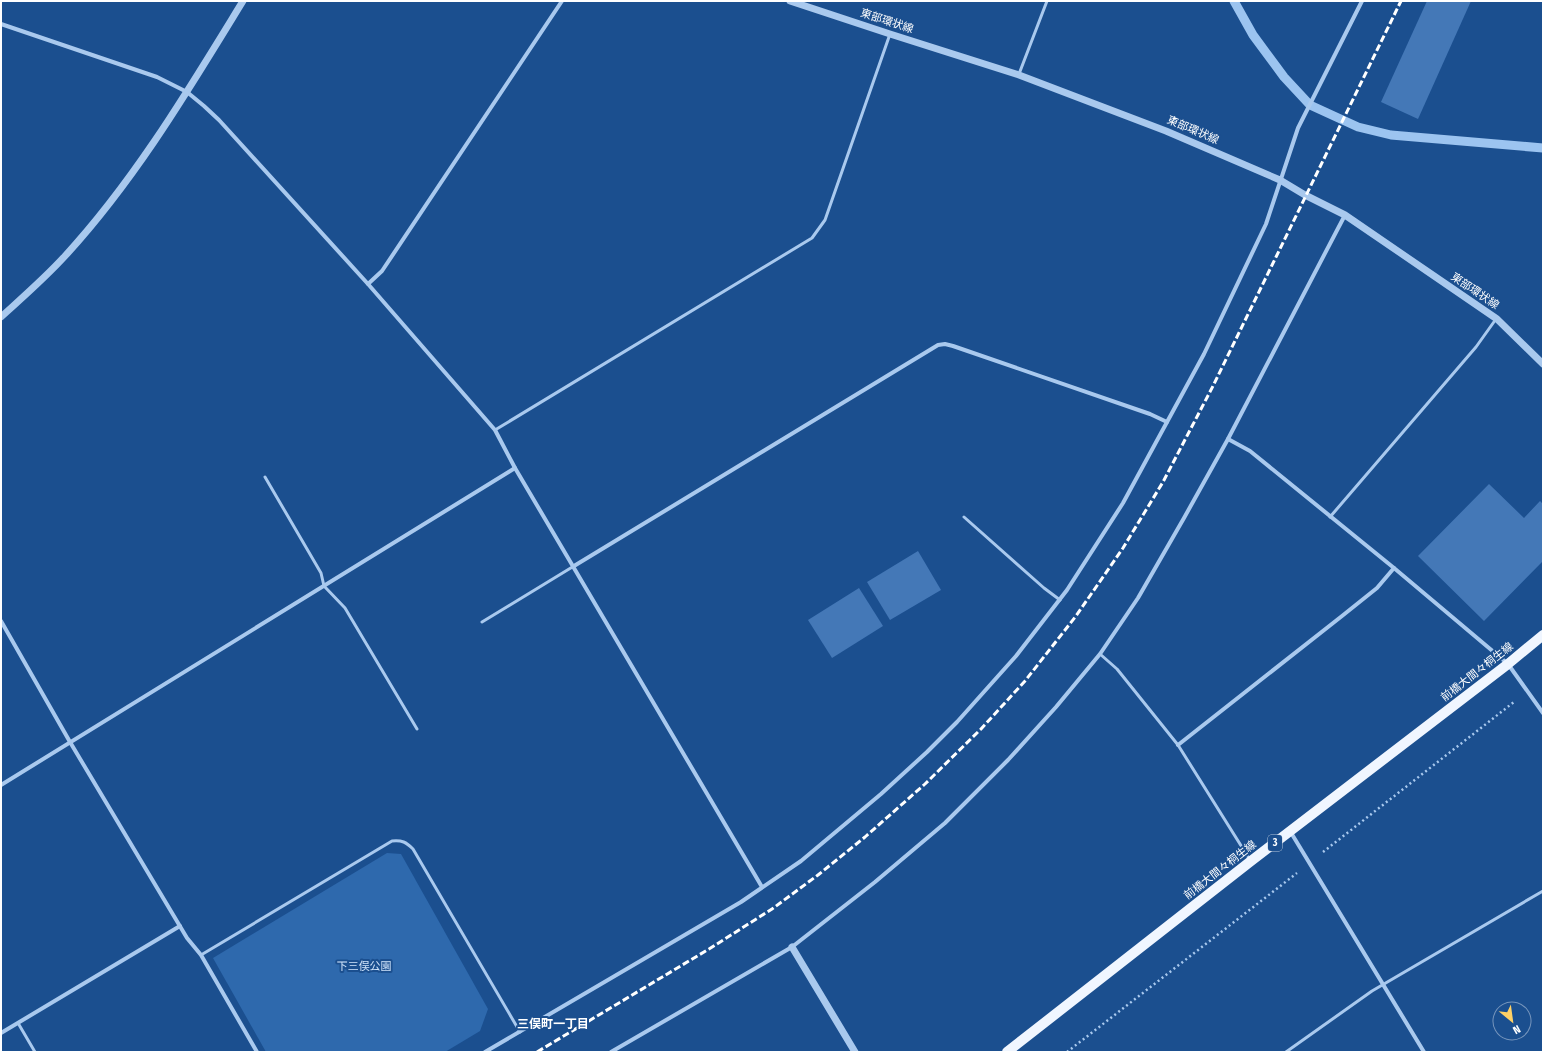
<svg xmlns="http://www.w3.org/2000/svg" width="1544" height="1053" viewBox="0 0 1544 1053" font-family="'Fira Sans Condensed','Noto Sans JP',sans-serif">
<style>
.green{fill:#2e69ad}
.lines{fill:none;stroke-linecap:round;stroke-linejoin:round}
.stream{stroke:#9cc4f0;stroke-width:9}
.building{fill:#4478b7}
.path{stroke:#a9c9ee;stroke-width:2.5;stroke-dasharray:2 3;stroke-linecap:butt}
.service{stroke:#a9c9ee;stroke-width:3}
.minor{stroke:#a9c9ee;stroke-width:4}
.tertiary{stroke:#a9c9ee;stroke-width:7}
.primary{stroke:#f0f6ff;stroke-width:10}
.rail{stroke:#fff;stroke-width:3;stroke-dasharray:7 3;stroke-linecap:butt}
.labels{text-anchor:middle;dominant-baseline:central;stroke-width:4;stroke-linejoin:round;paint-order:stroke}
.shield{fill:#1b4f8f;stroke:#bbcadd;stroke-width:1}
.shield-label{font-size:10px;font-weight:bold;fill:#fff}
.street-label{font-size:11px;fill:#fff;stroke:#1b4f8f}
.park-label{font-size:11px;fill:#cfe3fa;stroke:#1b4f8f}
.neighbourhood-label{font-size:12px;font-weight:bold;fill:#fff;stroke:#1b4f8f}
</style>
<rect width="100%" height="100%" fill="#1b4f8f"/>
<polygon class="green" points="387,853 401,854 488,1009 480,1031 445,1052 266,1052 213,958"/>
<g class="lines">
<polyline class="stream" points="1234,1 1253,35 1284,77 1310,105 1358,127 1391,135 1543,148"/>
</g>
<g class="building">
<polygon points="1427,1 1471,1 1418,119 1381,102"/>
<polygon points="1489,484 1524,518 1540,501 1543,504 1543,561 1484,621 1418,556"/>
<polygon points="918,551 941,590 890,620 867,582"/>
<polygon points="859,588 883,626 832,658 808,620"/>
</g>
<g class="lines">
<g class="path">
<polyline points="1323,852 1514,702"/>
<polyline points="1067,1052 1297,873"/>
</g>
<g class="service">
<polyline points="1019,74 1047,1"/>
<polyline points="495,430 812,238 825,220 890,34"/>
<polyline points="265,477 321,573 324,586 345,608 417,729"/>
<polyline points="964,517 1044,588 1060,600"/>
<polyline points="1330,517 1476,347 1496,319"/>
<polyline points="482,622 574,566"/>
<polyline points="1100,654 1117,669 1178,745 1250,860"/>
<path d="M201 955 392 841C402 840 406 842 413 849L520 1032"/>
<polyline points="18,1023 35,1052"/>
<polyline points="1286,1052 1372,991 1543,891"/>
</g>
<g class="minor">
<polyline points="1,24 157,77 187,92 204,106 219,120 368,284 495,430 515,468 762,887"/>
<polyline points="368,284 382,271 562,1"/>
<polyline points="1228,439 1250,451 1394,568 1508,664 1543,713"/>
<polyline points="574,566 938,345 945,344 953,346 1150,414 1167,422"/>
<polyline points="1,621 70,742 187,938 201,955 257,1052"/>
<polyline points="1178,745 1342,616 1377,588 1394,568"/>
<polyline points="1,785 515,468"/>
<polyline points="1290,831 1424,1052"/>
<polyline points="1,1033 180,926"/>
<polyline points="485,1052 741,902 801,861 881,794 927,752 957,722 1016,656 1067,590 1123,503 1204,354 1266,224 1298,128 1362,1"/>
<polyline points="611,1052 792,947 875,882 945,823 1008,760 1056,707 1100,654 1138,598 1184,518 1228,439 1345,215"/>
</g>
<g class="tertiary">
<polyline points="790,1 890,34 1019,75 1166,131 1280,180 1305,195 1345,215 1497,319 1543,364"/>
<path d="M1 317C23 297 45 278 65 256 135 180 189 89 243 1"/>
<polyline points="792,947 855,1052"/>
</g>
<polyline class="primary" points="1007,1052 1251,861 1508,664 1543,635"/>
<polyline class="rail" points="537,1052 709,949 772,909 818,875 865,837 925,784 981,729 1025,681 1076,616 1123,548 1163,482 1213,386 1401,1"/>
</g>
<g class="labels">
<rect class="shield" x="1268" y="835" width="14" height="16" rx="3"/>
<g class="shield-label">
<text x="1275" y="843">3</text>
</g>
<g class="street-label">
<text transform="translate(887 21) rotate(18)">東部環状線</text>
<text transform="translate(1193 130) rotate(23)">東部環状線</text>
<text transform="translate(1475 291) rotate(34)">東部環状線</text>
<text transform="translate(1477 672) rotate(-38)">前橋大間々桐生線</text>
<text transform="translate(1220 870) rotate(-38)">前橋大間々桐生線</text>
</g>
<g class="park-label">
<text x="364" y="966">下三俣公園</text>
</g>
<g class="neighbourhood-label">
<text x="553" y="1024">三俣町一丁目</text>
</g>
</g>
<rect width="1544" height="1053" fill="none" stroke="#ffffff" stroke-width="4"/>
<g transform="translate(1512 1021) rotate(151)"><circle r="19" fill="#1b4f8f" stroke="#7695bc"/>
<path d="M0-3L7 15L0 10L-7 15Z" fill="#ffd166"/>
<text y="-6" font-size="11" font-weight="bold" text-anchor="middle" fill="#ffffff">N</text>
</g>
</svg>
